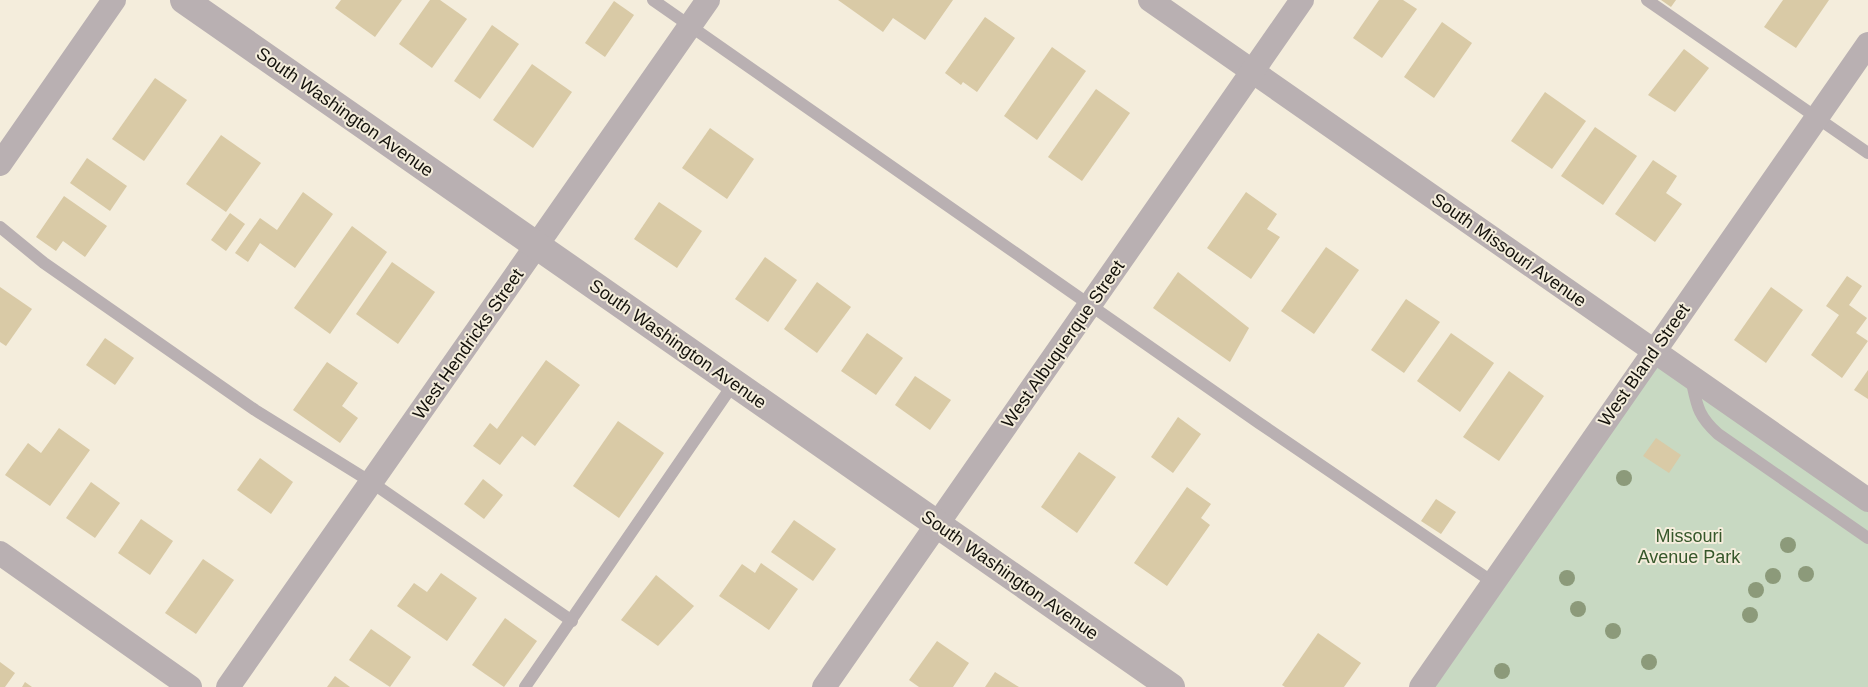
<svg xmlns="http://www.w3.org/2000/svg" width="1868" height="687" viewBox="0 0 1868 687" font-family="Arial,sans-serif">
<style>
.green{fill:#c8d9c2}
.building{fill:#d9caa6}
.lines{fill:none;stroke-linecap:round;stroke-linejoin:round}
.service{stroke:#b9b0b2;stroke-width:12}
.minor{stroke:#b9b0b2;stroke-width:24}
.tertiary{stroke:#b9b0b2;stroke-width:28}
.tree{fill:#8c9a7a}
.labels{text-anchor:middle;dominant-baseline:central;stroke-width:4;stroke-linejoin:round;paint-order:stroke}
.street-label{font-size:18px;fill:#13110b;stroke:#f4eddc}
.park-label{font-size:18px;fill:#36572a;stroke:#f4eddc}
</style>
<rect width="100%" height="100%" fill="#f4eddc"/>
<polygon class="green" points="1655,351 1868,500 1868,687 1421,687"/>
<g class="building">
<polygon points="341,0 402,0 375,37 335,8"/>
<polygon points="430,0 440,0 467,19 432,68 399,44"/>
<polygon points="838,0 953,0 925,40 893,18 883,32"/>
<polygon points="1379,0 1403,0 1417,9 1382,58 1353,38"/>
<polygon points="1661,0 1676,0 1671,7"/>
<polygon points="1783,0 1829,0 1796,48 1764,27"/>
<polygon points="614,1 634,15 605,57 585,43"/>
<polygon points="985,17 1015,38 977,92 963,82 961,85 945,73"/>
<polygon points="1442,22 1472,43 1434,98 1404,77"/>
<polygon points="492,25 519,44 480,99 454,81"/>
<polygon points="1052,47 1086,71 1037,140 1004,116"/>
<polygon points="1684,49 1709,68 1675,112 1648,95"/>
<polygon points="532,64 572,92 533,148 493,120"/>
<polygon points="155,78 187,100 144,161 112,139"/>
<polygon points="1096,89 1130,113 1082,181 1048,157"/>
<polygon points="1545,92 1586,121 1552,169 1511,141"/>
<polygon points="1595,127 1637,156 1603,205 1561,176"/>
<polygon points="710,128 754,159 727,199 682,168"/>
<polygon points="221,135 261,163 226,212 186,184"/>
<polygon points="87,158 127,186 110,211 70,183"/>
<polygon points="1653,160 1677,176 1666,193 1682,204 1655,242 1615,214"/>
<polygon points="303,192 333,214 295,268 260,243 248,262 235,253 260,218 277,230"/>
<polygon points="1246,192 1277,214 1267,229 1280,237 1251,279 1207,248"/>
<polygon points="64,196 107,226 85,257 63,241 56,251 36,237"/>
<polygon points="659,202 702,231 677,268 634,239"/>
<polygon points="230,213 245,224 226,251 211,240"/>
<polygon points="352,226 387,252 330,334 294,308"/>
<polygon points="1326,247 1359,270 1314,334 1281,311"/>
<polygon points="765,257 797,280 768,322 735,299"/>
<polygon points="392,262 435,292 398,344 356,314"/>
<polygon points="1178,272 1249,328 1230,362 1153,308"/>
<polygon points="1847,276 1862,286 1849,305 1867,318 1856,333 1868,341 1842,378 1811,355 1839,315 1826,306"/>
<polygon points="817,282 851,307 817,353 784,329"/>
<polygon points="0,287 32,309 6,346 0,342"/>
<polygon points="1771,287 1803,310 1766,363 1734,340"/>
<polygon points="1406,299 1440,322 1404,373 1371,350"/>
<polygon points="867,333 903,358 876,395 841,371"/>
<polygon points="1451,333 1494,363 1460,412 1417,381"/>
<polygon points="105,338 134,358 115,385 86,365"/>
<polygon points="546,360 580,385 535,446 522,436 500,465 473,446 490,423 497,429"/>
<polygon points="327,362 358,383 342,406 358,418 340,443 293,410"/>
<polygon points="1868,370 1868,399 1854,390"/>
<polygon points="1509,371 1544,396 1499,461 1463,437"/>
<polygon points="915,376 951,400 930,430 895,405"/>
<polygon points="1178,417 1201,434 1173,473 1151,457"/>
<polygon points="618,421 664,453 619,518 573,486"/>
<polygon points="59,428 90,450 50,506 5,475 28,443 41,453"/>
<polygon points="1656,438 1681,455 1669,473 1643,456"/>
<polygon points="1079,452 1116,477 1077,533 1041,507"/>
<polygon points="260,458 293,482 271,514 237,490"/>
<polygon points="483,479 503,495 484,519 464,504"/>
<polygon points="91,482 120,503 95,538 66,518"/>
<polygon points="1187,487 1211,504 1201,518 1210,525 1167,586 1134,563"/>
<polygon points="1436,499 1456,512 1441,534 1421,521"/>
<polygon points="141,519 173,541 150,575 118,553"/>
<polygon points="794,520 836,549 813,581 771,552"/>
<polygon points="203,559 234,580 196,634 165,613"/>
<polygon points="761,563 798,589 769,630 719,596 742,564 755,573"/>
<polygon points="441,573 477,598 447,641 397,606 414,583 427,592"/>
<polygon points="656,575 694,606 658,646 621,620"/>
<polygon points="505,618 537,641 504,687 472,665"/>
<polygon points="371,629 411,657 390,687 349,660"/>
<polygon points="1318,633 1361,663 1344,687 1285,687 1282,685"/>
<polygon points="937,641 969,663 953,687 919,687 909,680"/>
<polygon points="0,662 15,673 5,687 0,687"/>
<polygon points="995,672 1019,687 985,687"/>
<polygon points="335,676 350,687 327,687"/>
<polygon points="25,682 32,687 22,687"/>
</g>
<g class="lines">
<g class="service">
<polyline points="653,0 1259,423 1494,583"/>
<polyline points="1647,0 1868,153"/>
<polyline points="0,227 44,263 255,410 371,482 572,621"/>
<path d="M1691 378C1697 405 1697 415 1718 434L1868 538"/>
<polyline points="525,687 734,383"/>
</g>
<g class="minor">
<polyline points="1150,0 1868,500"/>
<polyline points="0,164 114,0"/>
<polyline points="0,553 190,687"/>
<polyline points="228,687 708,0"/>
<polyline points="824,687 1302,0"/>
<polyline points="1421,687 1868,44"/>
</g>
<polyline class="tertiary" points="184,0 1171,687"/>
</g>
<g class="tree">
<circle cx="1624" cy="478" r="8"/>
<circle cx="1788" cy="545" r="8"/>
<circle cx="1806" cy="574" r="8"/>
<circle cx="1773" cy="576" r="8"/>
<circle cx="1567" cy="578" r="8"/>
<circle cx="1756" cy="590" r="8"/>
<circle cx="1578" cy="609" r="8"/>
<circle cx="1750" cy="615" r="8"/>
<circle cx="1613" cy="631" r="8"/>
<circle cx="1649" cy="662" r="8"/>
<circle cx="1502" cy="671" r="8"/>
</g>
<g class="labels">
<g class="street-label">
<text transform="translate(345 112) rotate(35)">South Washington Avenue</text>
<text transform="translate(1509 250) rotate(35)">South Missouri Avenue</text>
<text transform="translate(468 344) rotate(-55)">West Hendricks Street</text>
<text transform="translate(678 344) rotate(35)">South Washington Avenue</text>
<text transform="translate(1063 344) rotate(-55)">West Albuquerque Street</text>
<text transform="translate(1644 365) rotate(-55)">West Bland Street</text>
<text transform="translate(1010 575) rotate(35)">South Washington Avenue</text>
</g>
<g class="park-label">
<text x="1689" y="536">Missouri<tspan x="1689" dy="21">Avenue Park</tspan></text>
</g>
</g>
</svg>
